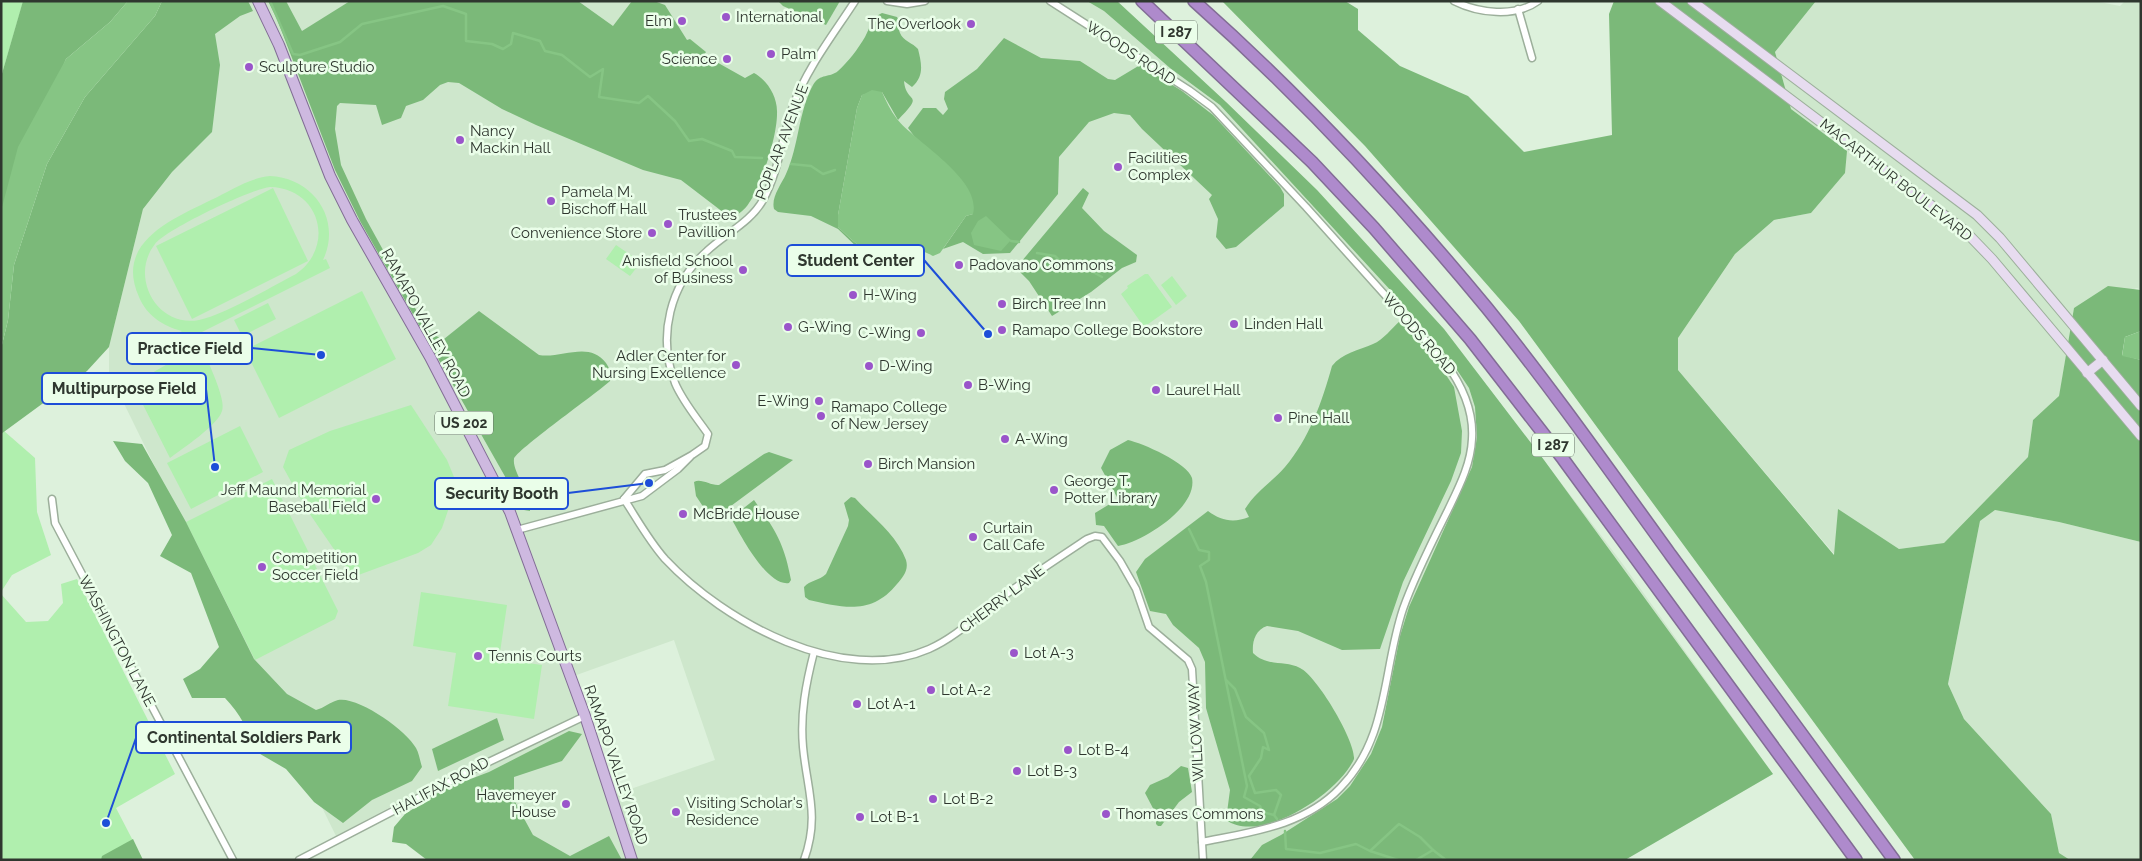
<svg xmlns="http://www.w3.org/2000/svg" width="2142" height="861" viewBox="0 0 2142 861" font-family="Raleway,sans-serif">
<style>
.built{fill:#cee7cc;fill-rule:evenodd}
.green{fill:#b0efae;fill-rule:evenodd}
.forest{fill:#7bb979}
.water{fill:#86c584}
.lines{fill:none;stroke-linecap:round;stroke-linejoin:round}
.stream{stroke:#86c584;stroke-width:2.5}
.minor-casing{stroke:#9caf9b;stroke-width:9}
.secondary-casing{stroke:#9caf9b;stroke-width:11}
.primary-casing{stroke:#826d95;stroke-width:12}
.motorway-casing{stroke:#826d95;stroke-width:14}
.minor{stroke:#fff;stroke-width:6}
.secondary{stroke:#e7dcf0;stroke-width:9}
.primary{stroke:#ceb9e0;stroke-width:10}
.motorway{stroke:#ae8acc;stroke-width:11}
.poi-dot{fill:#9a55ca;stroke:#eafee9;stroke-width:2}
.labels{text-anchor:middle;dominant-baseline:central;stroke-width:5;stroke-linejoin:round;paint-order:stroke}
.shield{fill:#eafee9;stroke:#677367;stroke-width:1}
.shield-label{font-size:14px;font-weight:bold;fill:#2f372f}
.poi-label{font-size:15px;fill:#2f372f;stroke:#eafee9;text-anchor:start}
.street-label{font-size:15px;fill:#2f372f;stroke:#eafee9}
.leader{fill:none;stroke:#1d4ed8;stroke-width:2}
.callout-dot{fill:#1d4ed8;stroke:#eafee9;stroke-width:2}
.callout{fill:#eafee9;stroke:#1d4ed8;stroke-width:2}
.callout-label{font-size:16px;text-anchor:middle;font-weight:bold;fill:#2f372f}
</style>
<rect width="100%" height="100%" fill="#ddf1dc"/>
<g class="built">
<path d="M222 1H1117L1226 102 1317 190 1444 329 1622 563 1773 774 1625 860H509L471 764 336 836 109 373V347L143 209ZM674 640 715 760 613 795 571 677Z"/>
<polygon points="1816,1 2094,1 2120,6 2125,1 2141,1 2141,290 2137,288 2074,308 2059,397 2033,420 2028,457 1944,543 1899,549 1838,510 1835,555 1678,370 1678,338 1735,254 1774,220 1811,213 1847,151 1791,109 1775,52"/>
<polygon points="1995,510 2059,522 2141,542 2141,860 2070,860 2059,854 2051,814 1964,719 1948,684 1980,521"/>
</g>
<g class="green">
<polygon points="1,1 23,2 1,77"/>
<path d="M270 176C314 178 342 220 323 260L326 259 330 268 168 349 163 340 182 331C163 326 147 316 139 297 114 242 173 219 211 200 230 191 249 178 270 176ZM270 187C320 188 336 246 296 274 271 287 224 315 199 320 157 328 129 277 155 244 167 229 251 189 270 187Z"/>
<polygon points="273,188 308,261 192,319 156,246"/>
<polygon points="616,245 641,262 630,276 606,259"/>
<polygon points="1145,274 1148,274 1172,307 1144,327 1121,294 1128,288 1127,286"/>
<polygon points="1172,276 1187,296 1176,305 1161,285"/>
<polygon points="362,291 396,359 279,418 245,350"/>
<polygon points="268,303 276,319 242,336 234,320"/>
<path d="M201 345C206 358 227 400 222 411 217 426 183 448 170 458L135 389 136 382Z"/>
<polygon points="411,405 447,460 454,477 455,490 442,528 431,545 418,553 353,577 305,507 283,467 289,450 330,431"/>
<polygon points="240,426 263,472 191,509 167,463"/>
<polygon points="4,431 35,458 37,512 51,555 12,575 1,592 1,434"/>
<polygon points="272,479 338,611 335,619 255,660 186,522"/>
<polygon points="77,579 175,774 116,808 143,860 1,860 1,594 26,622 48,621 63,603 61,584"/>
<polygon points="421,592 507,605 499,659 542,665 534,719 448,706 456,653 413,646"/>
</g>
<g class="forest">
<polygon points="23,1 128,1 110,22 66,59 1,211 1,77"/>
<polygon points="162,1 248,1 253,11 240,16 215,34 220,65 212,132 172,172 143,209 109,347 87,371 1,434 1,349 8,320 14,265 47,164 85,97 155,16"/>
<path d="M268 1H286L302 31 350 1H578L613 26 632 1H654L665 5 687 40 690 39 706 52 704 55 745 78 754 73C767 80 777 96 777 111 778 134 762 184 749 203 745 210 738 214 732 219L681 180 643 170 536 125 502 109 459 83 448 82 440 85 423 100 406 106 401 118 382 125 376 105 340 103 337 106 335 129 341 165 366 219 425 326 433 335 444 339 479 311 539 355C561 359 589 340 606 363 610 369 612 375 610 381 597 393 515 451 514 459 512 472 532 494 530 511L524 510 360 221 335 170 277 19Z"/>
<polygon points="778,1 840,1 826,25 783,6"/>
<polygon points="1087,1 1117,1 1226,102 1317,190 1444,329 1544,460 1773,774 1625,860 1250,860 1262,845 1281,835 1337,799 1350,786 1371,754 1382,727 1400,636 1409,607 1472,467 1477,437 1475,407 1469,388 1451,361 1393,293 1220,105 1170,68 1104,11"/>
<polygon points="1222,1 1345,1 1358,9 1358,30 1400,66 1468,96 1524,152 1612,135 1609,14 1614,1 1816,1 1775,52 1791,109 1847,151 1845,173 1811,213 1774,220 1735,254 1678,338 1678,370 1834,555 1838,509 1899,549 1944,543 2028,457 2033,420 2059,396 2074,308 2108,286 2141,290 2141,331 2125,337 2122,355 2141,360 2141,542 2059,522 1995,510 1980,521 1948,684 1964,719 2051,814 2059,853 2070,860 1915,860 1519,321 1365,146"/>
<path d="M882 13 897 17C901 23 897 26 900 33 903 41 913 43 918 49 922 65 924 76 912 87L904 81C906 105 926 91 898 120L882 92 862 95 857 108 838 215V227C852 240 867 256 887 256V276L838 229 811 216 778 212 774 209C771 197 781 185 786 174 799 146 798 113 813 85 820 73 830 78 838 71 848 62 858 49 865 37 870 28 871 18 882 13Z"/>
<polygon points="1004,38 1041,58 1080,61 1108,79 1115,80 1140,65 1182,91 1213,115 1280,187 1284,194 1284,206 1236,247 1226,249 1216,237 1218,219 1209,199 1212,195 1142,129 1130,115 1114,113 1089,122 1059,157 1058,194 1010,253 983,254 963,242 943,249 966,216 973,214 908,128 923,108 936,108 943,115 948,109 944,99 945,92 977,69"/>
<polygon points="1083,188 1089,193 1082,208 1104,231 1137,255 1136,262 1122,268 1091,292 1052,316 1029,281 1016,268"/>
<path d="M1400 321 1440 366 1454 387 1462 431 1461 453 1451 481 1403 582 1380 649 1342 650 1298 631 1267 626C1255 630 1252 642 1253 653 1267 667 1285 660 1300 668 1317 676 1356 742 1354 759 1339 793 1261 845 1226 820L1230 790 1206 708 1205 662 1199 648 1173 625 1166 614 1150 611 1136 572 1145 559 1208 511C1221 521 1234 523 1249 517L1245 509C1256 491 1272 482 1285 467 1309 439 1322 402 1332 366 1342 353 1359 350 1373 344 1383 340 1392 328 1400 321Z"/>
<path d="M1128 440C1142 443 1188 463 1192 478 1198 508 1142 542 1118 546L1104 526 1096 525 1095 513 1118 499 1101 468 1110 450Z"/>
<path d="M113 441 142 444 186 522 254 659 287 694 316 710C324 708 330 702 338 700 358 696 406 730 416 748 419 753 420 761 422 767L412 781 372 800 343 823 314 802 286 769 255 751C249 730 240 714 225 698H192L183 679 200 669 219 647 191 573 160 556 172 535 148 483 125 461Z"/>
<path d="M769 452 793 460 712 520 696 496 694 482C701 478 711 486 719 485L764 454Z"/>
<path d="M851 497 855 498C872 517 897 535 906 560 909 570 903 577 897 584 872 615 844 608 809 600L805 597 804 587C810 580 819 581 826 574L848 526 849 520 844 503Z"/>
<path d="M754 500C776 531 784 543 791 580L789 583C767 587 740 534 731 518Z"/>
<polygon points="497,718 504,740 438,771 432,749"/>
<polygon points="569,731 582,734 562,761 514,777 514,800 533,835 570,856 609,836 622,860 427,860 406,844 392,842 394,827 405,814 444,789 489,772"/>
<polygon points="1181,766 1188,768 1192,792 1179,802 1161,826 1158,826 1156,824 1156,814 1145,793 1150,785 1168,777"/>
<polygon points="133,839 143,860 101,860 102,856"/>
</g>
<g class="water">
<polygon points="128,1 162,1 155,16 85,97 47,164 14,265 8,320 1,349 1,211 18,147 66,59 110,22"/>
<path d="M872 90 882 92C886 101 890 110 897 119 915 142 982 179 973 214L966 216 940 253 933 256C925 252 916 248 906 249 897 250 890 257 880 256 865 254 849 237 838 227V215L857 108 862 95Z"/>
<polygon points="986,216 1011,240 1001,251 974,245 971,233 978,221"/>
<polygon points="2141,331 2141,360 2122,356 2125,337"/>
</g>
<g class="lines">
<g class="stream">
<polyline points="270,1 293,54 300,55 340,42 362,24 443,6 466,14 466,41 492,44 503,49 511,44 513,33 540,41 545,51 562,55 590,77 603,69 599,97 639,103 648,96 675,121 689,141 702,139 732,151 735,157 762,158"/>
<polyline points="791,164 811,166 823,174 835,170"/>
<polyline points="1011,241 1019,242"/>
<polyline points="1037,253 1055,256 1061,262 1075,262 1102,277"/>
<polyline points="1189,529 1199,550 1209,552 1209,560 1200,566 1206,582 1247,786 1244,797 1260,806 1262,812 1274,815 1277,819"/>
<polyline points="1226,680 1235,689 1246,717 1264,733 1269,750 1263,747 1261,758 1249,776 1255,793 1276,790 1281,795 1274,815"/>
<polyline points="1285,831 1286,849 1320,853 1356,844 1370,851 1398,860"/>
<polyline points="1370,851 1399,824 1420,837 1433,850"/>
<polyline points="1416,860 1433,850 1446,860"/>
</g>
<g class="minor-casing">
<g id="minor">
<polyline points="887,1 907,4 925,1"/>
<path d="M1050 1 1189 90 1212 107 1306 207 1445 362C1462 385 1474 410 1472 439 1471 464 1459 487 1448 510 1432 542 1415 575 1403 609 1382 672 1389 738 1340 788 1304 826 1251 832 1202 842"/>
<path d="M1454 1C1478 13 1515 18 1538 1"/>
<polyline points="1518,9 1532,58"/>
<polyline points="52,499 55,523 233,860"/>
<path d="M624 499C637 519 649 541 665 559 724 622 842 687 929 649 954 638 975 618 997 601 1026 579 1057 559 1087 539L1095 536 1102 537 1120 561 1136 589 1149 627 1188 660 1192 669 1203 860"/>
<path d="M624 499 645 474 665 470 692 455 705 446 708 434C697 418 683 402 675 383 657 336 670 284 707 251 725 234 751 222 763 200 779 171 782 137 793 106 807 68 833 35 855 1"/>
<polyline points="517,530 642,496 678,469 690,457"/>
<polyline points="299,860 474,769 585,716"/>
<path d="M804 860C820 816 807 790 803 747 800 714 806 683 814 652"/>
</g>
</g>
<g class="secondary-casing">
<g id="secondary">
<polyline points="1660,1 1964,230 1992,259 2141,436"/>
<polyline points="1692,1 1977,215 2000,238 2141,406"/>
<polyline points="2087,373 2103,360"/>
</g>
</g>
<g class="primary-casing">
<polyline id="primary" points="258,1 279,45 330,176 352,220 430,357 510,512 585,716 632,860"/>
</g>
<g class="motorway-casing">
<g id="motorway">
<polyline points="1142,1 1312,162 1374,228 1470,339 1563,459 1856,860"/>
<path d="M1194 1C1300 95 1397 199 1487 308 1551 387 1610 471 1670 554 1745 656 1820 758 1894 860"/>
</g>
</g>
<use href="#minor" class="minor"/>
<use href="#secondary" class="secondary"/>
<use href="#primary" class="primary"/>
<use href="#motorway" class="motorway"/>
</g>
<g class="poi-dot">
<circle cx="726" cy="17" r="5"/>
<circle cx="682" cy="21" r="5"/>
<circle cx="971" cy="24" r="5"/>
<circle cx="771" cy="54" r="5"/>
<circle cx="727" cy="59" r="5"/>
<circle cx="249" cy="67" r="5"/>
<circle cx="460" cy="140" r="5"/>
<circle cx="1118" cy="167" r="5"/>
<circle cx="551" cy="201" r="5"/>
<circle cx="668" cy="224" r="5"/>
<circle cx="652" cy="233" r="5"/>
<circle cx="959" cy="265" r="5"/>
<circle cx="743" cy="270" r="5"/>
<circle cx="853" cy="295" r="5"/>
<circle cx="1002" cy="304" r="5"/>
<circle cx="1234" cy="324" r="5"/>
<circle cx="788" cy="327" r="5"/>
<circle cx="1002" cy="330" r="5"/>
<circle cx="921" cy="333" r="5"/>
<circle cx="736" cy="365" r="5"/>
<circle cx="869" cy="366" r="5"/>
<circle cx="968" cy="385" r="5"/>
<circle cx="1156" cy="390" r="5"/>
<circle cx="819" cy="401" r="5"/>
<circle cx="821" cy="416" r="5"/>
<circle cx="1278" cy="418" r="5"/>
<circle cx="1005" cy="439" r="5"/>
<circle cx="868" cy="464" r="5"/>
<circle cx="1054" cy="490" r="5"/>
<circle cx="376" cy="499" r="5"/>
<circle cx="683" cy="514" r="5"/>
<circle cx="973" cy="537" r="5"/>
<circle cx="262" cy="567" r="5"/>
<circle cx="1014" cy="653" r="5"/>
<circle cx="478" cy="656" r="5"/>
<circle cx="931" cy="690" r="5"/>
<circle cx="857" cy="704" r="5"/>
<circle cx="1068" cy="750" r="5"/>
<circle cx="1017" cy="771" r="5"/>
<circle cx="933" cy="799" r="5"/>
<circle cx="566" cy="804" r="5"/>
<circle cx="676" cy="812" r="5"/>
<circle cx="1106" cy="814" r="5"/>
<circle cx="860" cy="817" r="5"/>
</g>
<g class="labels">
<g class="shield">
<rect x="1155" y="20.5" width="42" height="23" rx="4"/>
<rect x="435" y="411.5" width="58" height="23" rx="4"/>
<rect x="1532" y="433.5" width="42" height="23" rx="4"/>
</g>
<g class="shield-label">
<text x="1176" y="32">I 287</text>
<text x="464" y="423">US 202</text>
<text x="1553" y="445">I 287</text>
</g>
<g class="poi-label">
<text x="736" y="17">International</text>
<text x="672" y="21" text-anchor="end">Elm</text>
<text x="961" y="24" text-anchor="end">The Overlook</text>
<text x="781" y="54">Palm</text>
<text x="717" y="59" text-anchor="end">Science</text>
<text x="259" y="67">Sculpture Studio</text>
<text x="470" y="131">Nancy<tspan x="470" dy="17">Mackin Hall</tspan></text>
<text x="1128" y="158">Facilities<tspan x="1128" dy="17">Complex</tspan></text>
<text x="561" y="192">Pamela M.<tspan x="561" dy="17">Bischoff Hall</tspan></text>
<text x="678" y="215">Trustees<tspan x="678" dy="17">Pavillion</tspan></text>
<text x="642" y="233" text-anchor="end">Convenience Store</text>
<text x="733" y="261" text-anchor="end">Anisfield School<tspan x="733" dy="17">of Business</tspan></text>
<text x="969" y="265">Padovano Commons</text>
<text x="863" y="295">H-Wing</text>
<text x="1012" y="304">Birch Tree Inn</text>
<text x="1244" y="324">Linden Hall</text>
<text x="798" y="327">G-Wing</text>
<text x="1012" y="330">Ramapo College Bookstore</text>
<text x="911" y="333" text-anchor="end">C-Wing</text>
<text x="726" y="356" text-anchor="end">Adler Center for<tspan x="726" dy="17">Nursing Excellence</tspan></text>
<text x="879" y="366">D-Wing</text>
<text x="978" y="385">B-Wing</text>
<text x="1166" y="390">Laurel Hall</text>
<text x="809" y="401" text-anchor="end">E-Wing</text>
<text x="831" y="407">Ramapo College<tspan x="831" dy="17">of New Jersey</tspan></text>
<text x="1288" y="418">Pine Hall</text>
<text x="1015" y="439">A-Wing</text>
<text x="878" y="464">Birch Mansion</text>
<text x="1064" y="481">George T.<tspan x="1064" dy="17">Potter Library</tspan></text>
<text x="366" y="490" text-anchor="end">Jeff Maund Memorial<tspan x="366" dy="17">Baseball Field</tspan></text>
<text x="693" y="514">McBride House</text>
<text x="983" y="528">Curtain<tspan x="983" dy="17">Call Cafe</tspan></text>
<text x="272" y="558">Competition<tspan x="272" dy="17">Soccer Field</tspan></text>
<text x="1024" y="653">Lot A-3</text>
<text x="488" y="656">Tennis Courts</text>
<text x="941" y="690">Lot A-2</text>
<text x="867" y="704">Lot A-1</text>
<text x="1078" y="750">Lot B-4</text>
<text x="1027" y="771">Lot B-3</text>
<text x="556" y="795" text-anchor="end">Havemeyer<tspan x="556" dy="17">House</tspan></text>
<text x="943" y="799">Lot B-2</text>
<text x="686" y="803">Visiting Scholar's<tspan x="686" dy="17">Residence</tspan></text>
<text x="1116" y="814">Thomases Commons</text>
<text x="870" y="817">Lot B-1</text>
</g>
<g class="street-label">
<text transform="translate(1131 53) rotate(33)">WOODS ROAD</text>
<text transform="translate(782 142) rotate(-69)">POPLAR AVENUE</text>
<text transform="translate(1896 180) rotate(38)">MACARTHUR BOULEVARD</text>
<text transform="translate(426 323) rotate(61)">RAMAPO VALLEY ROAD</text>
<text transform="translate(1419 334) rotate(49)">WOODS ROAD</text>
<text transform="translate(1002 599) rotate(-37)">CHERRY LANE</text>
<text transform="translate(117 641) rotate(62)">WASHINGTON LANE</text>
<text transform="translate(1196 732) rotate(-93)">WILLOW WAY</text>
<text transform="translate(616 765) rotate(71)">RAMAPO VALLEY ROAD</text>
<text transform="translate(441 786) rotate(-28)">HALIFAX ROAD</text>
</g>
</g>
<path class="leader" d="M988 334L924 260M321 355L252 348M215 467L206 389M649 483L568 493M106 823L136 738"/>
<g class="callout-dot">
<circle cx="988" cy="334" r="5"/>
<circle cx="321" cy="355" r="5"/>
<circle cx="215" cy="467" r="5"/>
<circle cx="649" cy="483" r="5"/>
<circle cx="106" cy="823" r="5"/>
</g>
<g class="callout">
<rect x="787" y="245" width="137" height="31" rx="5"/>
<rect x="127" y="333" width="125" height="31" rx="5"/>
<rect x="42" y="373" width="164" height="31" rx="5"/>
<rect x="435" y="478" width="133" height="31" rx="5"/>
<rect x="136" y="722" width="215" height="31" rx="5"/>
</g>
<g class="callout-label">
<text x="856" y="266">Student Center</text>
<text x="190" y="354">Practice Field</text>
<text x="124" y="394">Multipurpose Field</text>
<text x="502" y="499">Security Booth</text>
<text x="244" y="743">Continental Soldiers Park</text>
</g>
<rect width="2142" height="861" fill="none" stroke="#2f372f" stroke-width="5"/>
</svg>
